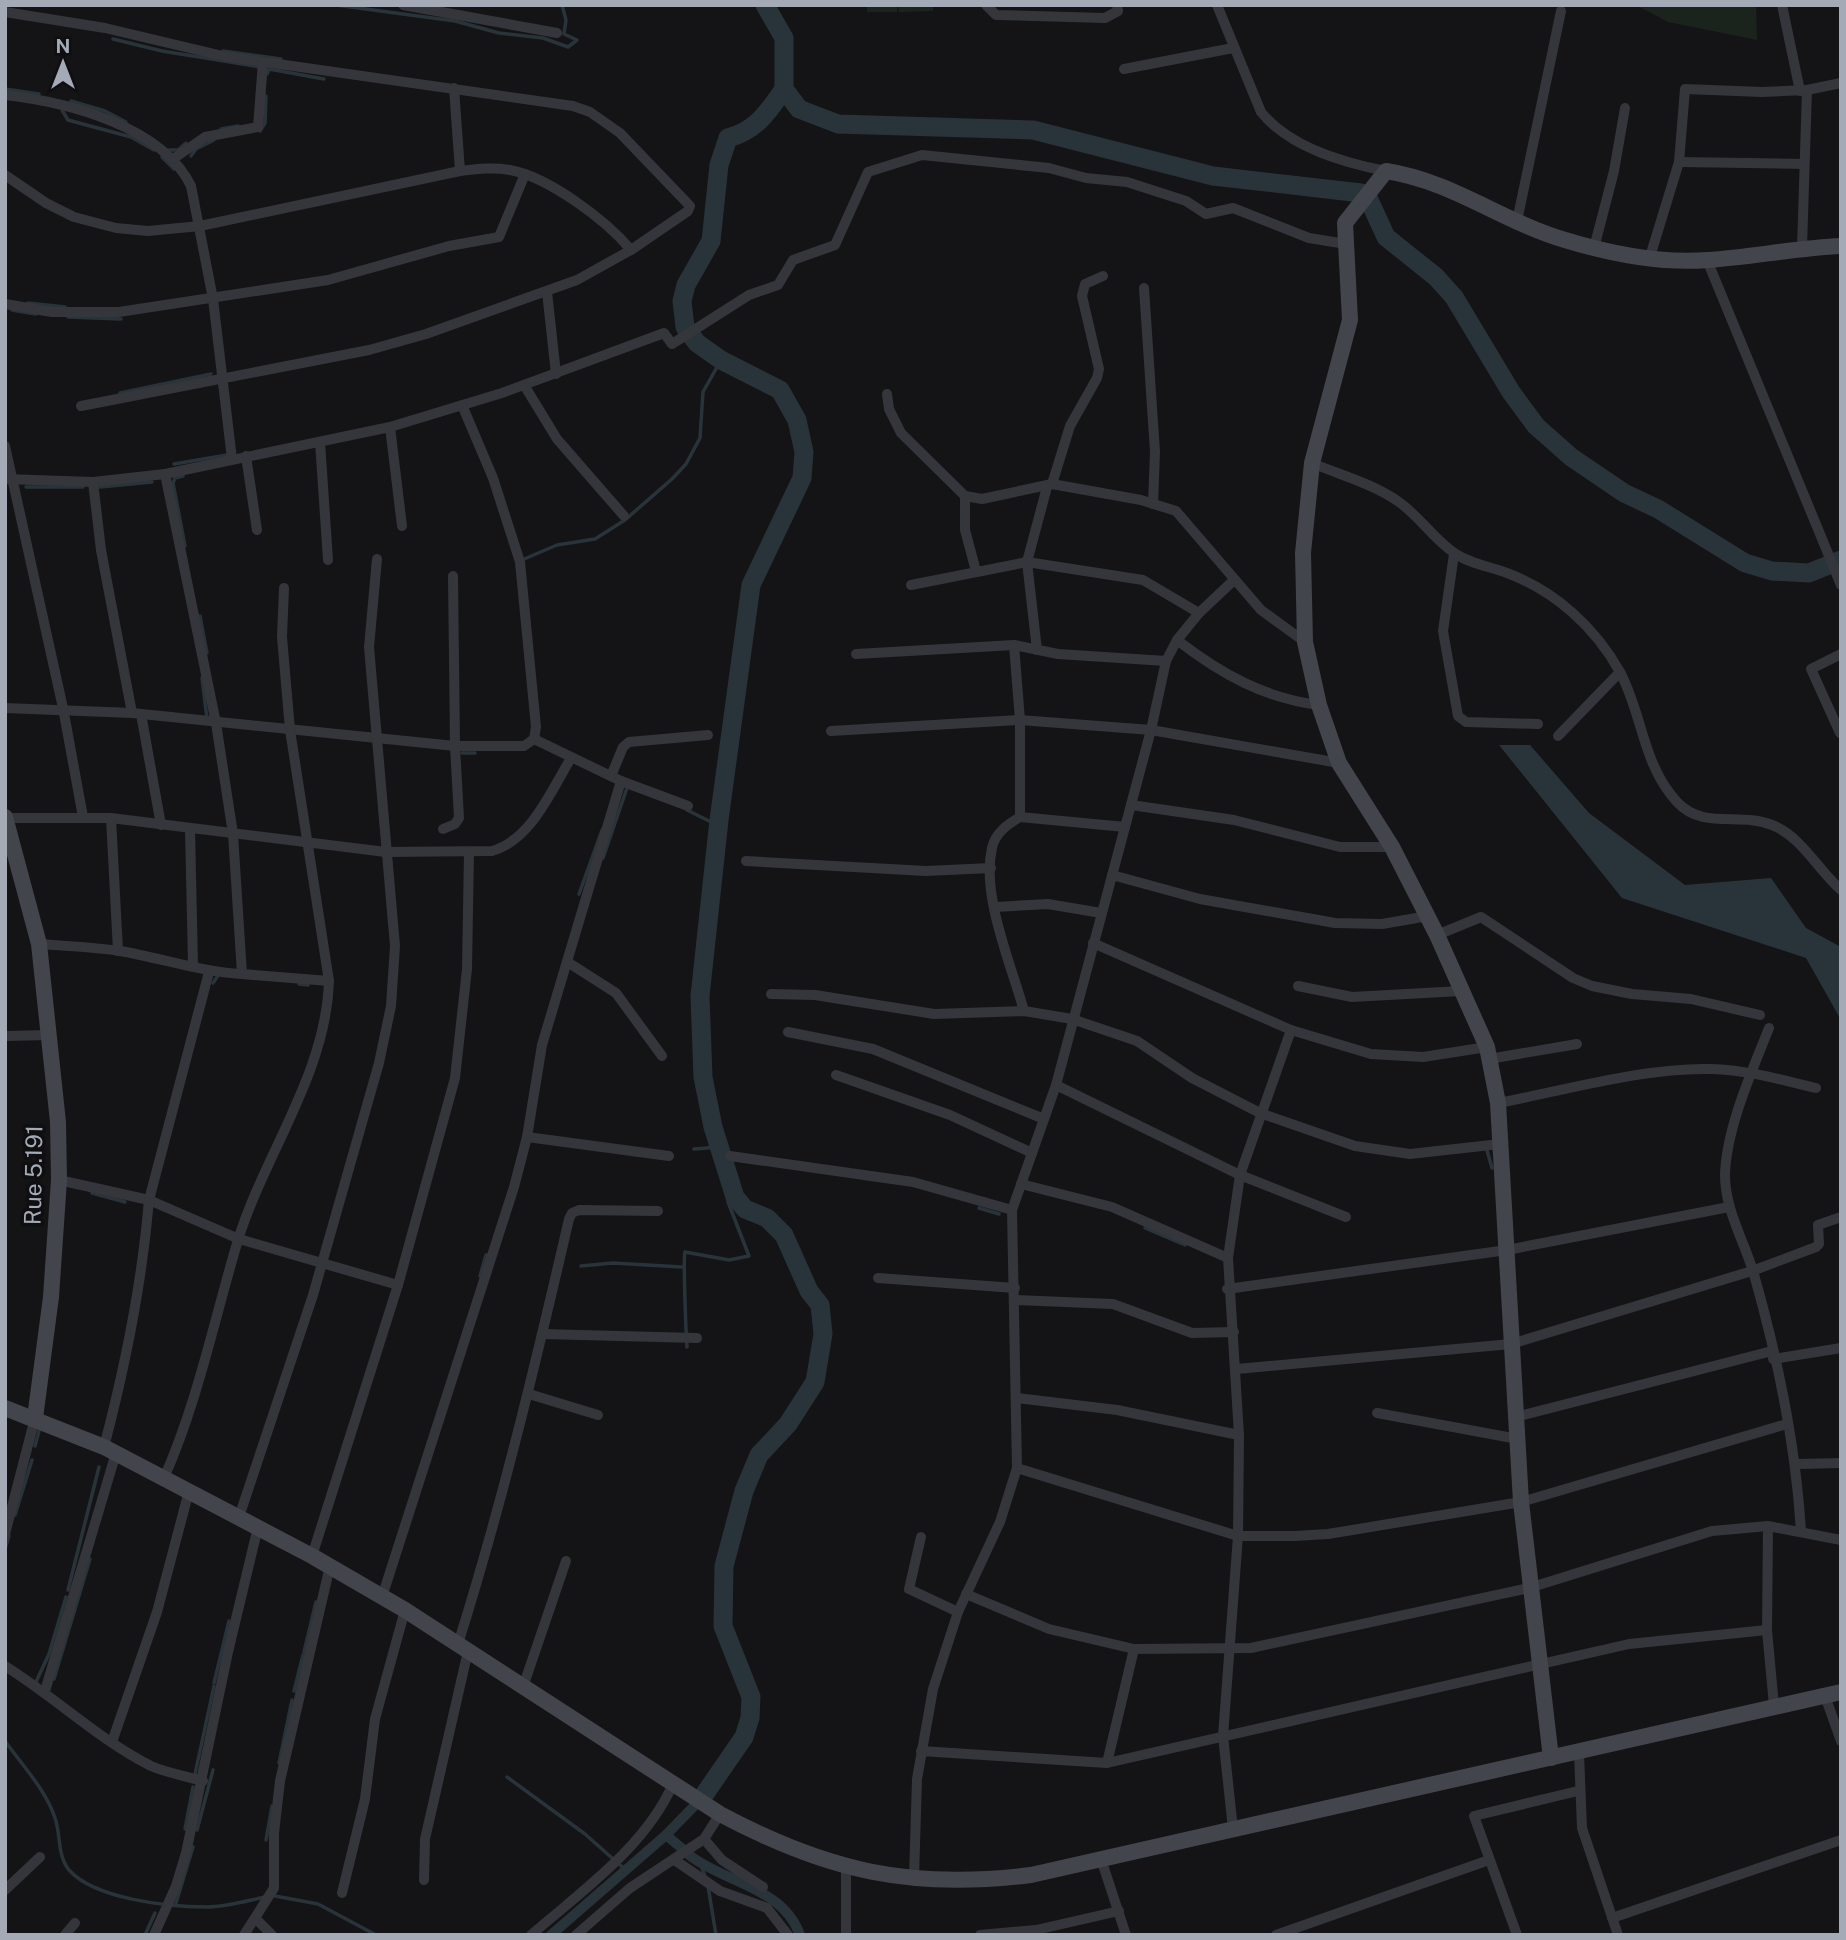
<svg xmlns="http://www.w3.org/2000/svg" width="1846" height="1940" viewBox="0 0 1846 1940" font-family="'Public Sans',sans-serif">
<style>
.green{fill:#1b241c}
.water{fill:#29343a}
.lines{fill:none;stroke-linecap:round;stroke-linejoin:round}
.stream{stroke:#29343a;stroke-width:3.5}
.canal{stroke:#29343a;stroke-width:10}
.river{stroke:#29343a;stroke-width:19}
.street{stroke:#34363b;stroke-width:10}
.secondary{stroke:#42454b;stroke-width:16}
.labels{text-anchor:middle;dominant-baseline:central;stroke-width:7;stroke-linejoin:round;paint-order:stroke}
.street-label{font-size:23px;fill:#a4abb7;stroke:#0f0f11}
</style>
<rect width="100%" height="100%" fill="#141416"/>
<g class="green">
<rect x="867" y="5" width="30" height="7"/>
<polygon points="898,5 933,5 933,11 899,12"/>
<polygon points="1636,5 1756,5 1757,40 1668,22"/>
</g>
<polygon class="water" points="1499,745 1530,745 1589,813 1685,885 1771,878 1806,928 1841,947 1841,1020 1806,958 1622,898"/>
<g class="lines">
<g class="stream">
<polyline points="336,5 455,21 499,33 543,38 568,47 577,40 564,34 566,20 562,5"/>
<polyline points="113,39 162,51 260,67"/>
<polyline points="223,51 281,59"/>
<polyline points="267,74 269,69 324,79"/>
<polyline points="5,89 39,94"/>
<polyline points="71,101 105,111 126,122"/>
<polyline points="62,110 68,120 131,137 154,150"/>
<polyline points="221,129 238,126"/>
<polyline points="260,131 265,123 266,96"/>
<polyline points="169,150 178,150 186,143"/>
<polyline points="191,156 196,149 214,140"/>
<polyline points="162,157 174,169"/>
<polyline points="28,303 65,307"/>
<polyline points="12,310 36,314"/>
<polyline points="68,317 121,319"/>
<polyline points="120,393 211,374"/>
<polyline points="174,464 227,455"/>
<polyline points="183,476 175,478 173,483 185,546"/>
<polyline points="26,487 83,487"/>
<polyline points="100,487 152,482"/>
<polyline points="522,560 557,545 595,539 625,520 672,479 686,464 700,438 703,392 721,360"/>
<polyline points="200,616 207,653"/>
<polyline points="202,678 207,719"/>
<polyline points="462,753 475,753"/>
<polyline points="687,810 709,821 719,820"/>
<polyline points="603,858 627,788"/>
<polyline points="579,894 602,830"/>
<polyline points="213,983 219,974"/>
<polyline points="299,984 308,985"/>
<polyline points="1486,1147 1492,1168"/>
<polyline points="694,1149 720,1147"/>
<polyline points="92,1193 125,1202"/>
<polyline points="979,1208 999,1214"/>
<polyline points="1145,1228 1185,1245"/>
<polyline points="581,1266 613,1263 682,1267"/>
<polyline points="480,1276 486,1255"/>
<path d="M687 1347C686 1335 683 1257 685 1252L729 1260 749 1256 728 1202 732 1189"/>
<polyline points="35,1446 39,1431"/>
<polyline points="15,1515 32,1460"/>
<polyline points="5,1549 9,1536"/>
<polyline points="68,1590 99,1467"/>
<polyline points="304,1652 316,1602"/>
<polyline points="54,1679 90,1559"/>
<polyline points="214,1683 229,1621"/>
<polyline points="35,1684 49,1654 66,1597"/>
<polyline points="294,1691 303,1655"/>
<path d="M5 1741C22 1765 46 1790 55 1818 61 1835 57 1855 69 1870 95 1899 168 1907 207 1907 226 1907 246 1901 265 1897"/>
<polyline points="279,1763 292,1700"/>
<polyline points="195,1774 214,1686"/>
<polyline points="507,1777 585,1834 612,1858"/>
<polyline points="185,1829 193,1787"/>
<polyline points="197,1830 213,1770"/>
<polyline points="266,1840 272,1806"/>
<polyline points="700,1863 705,1876"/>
<polyline points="619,1864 626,1871"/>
<polyline points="708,1886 716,1935"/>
<polyline points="275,1896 318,1904 376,1935"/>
<polyline points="176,1903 193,1847"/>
<polyline points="145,1935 155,1913"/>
</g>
<g class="canal">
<polyline points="666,1835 685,1851"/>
<path d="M689 1855C725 1883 783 1887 800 1935"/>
<polyline points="551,1935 666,1835 702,1798"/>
</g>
<g class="river">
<polyline points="765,5 784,38 784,89 799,109 838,124 1033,130 1213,176 1361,193 1369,200 1386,237 1436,277 1454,297 1511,392 1536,426 1571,457 1624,493 1658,509 1745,563 1772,571 1809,573 1841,560"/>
<path d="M704 1795 744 1737 750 1718 751 1697 723 1626 724 1566 744 1491 759 1455 788 1424 815 1382 823 1334 820 1305 809 1291 784 1235 767 1218 745 1209 735 1197 713 1127 703 1077 700 996 719 820 751 585 802 478 804 452 797 420 780 390 721 360 697 343 685 327 682 301 686 285 711 241 719 165 728 138C756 131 768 112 784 89"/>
</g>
<g class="street">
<polyline points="403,5 557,33"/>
<polyline points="986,5 996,15 1105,18 1118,11 1117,5"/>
<path d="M1217 5 1261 112C1289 147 1344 163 1386 171"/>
<polyline points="1782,5 1800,91"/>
<polyline points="5,12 105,28 223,56 573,106 590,112 620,133 690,206 688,211 631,250 577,280 426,334 369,350 81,406"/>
<polyline points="1124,69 1233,48"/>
<polyline points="454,88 460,171"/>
<path d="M5 95C67 102 162 126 191 186L213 299 232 459"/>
<polyline points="173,159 205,137 258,127 263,62"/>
<polyline points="1679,162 1804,164"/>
<path d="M5 175 46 203 74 217 116 228 148 231 200 226 460 171C477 169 493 167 510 170 549 177 607 221 631 250"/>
<polyline points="1517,221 1561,11"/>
<polyline points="1594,248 1614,171 1625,108"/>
<polyline points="1802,248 1807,90"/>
<polyline points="1649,260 1679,162 1685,89 1762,92 1807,90 1841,83"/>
<polyline points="1707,260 1841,585"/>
<polyline points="1144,288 1155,452 1153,504"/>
<polyline points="547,292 556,374"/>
<polyline points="5,304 52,312 119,312 328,280 449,246 499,237 525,174"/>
<polyline points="524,385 557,439 624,516"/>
<polyline points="887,394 889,409 901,433 965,496 982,499 1052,484 1141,500 1176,511 1261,610 1305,642"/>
<polyline points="390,427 402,526"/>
<polyline points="320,442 328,560"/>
<polyline points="5,446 63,708 83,817"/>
<polyline points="246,456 257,530"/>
<path d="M1312 463C1340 475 1374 484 1399 502 1419 516 1433 538 1453 552 1467 563 1491 567 1507 573 1555 591 1595 627 1620 672 1643 715 1642 764 1677 802 1703 830 1740 812 1772 825 1801 836 1818 870 1841 890"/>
<polyline points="5,479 93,482 165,474 390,427 502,393 664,333 672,344 749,295 778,285 793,260 835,245 868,172 922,155 1049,168 1086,178 1127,182 1186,201 1206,214 1233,208 1309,238 1346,244"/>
<polyline points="93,482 101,550 132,713"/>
<polyline points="1052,484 1070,426 1097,378 1099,369 1082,296 1085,284 1103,276"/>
<polyline points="965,496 965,530 976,571"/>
<polyline points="1454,554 1443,631 1458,716 1466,722 1538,724"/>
<polyline points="911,585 1027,562 1143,580 1199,613"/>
<path d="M1177 640C1221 674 1264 698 1319 705"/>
<path d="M1014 645 1020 720V817C1008 824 995 833 992 848 981 895 1011 964 1024 1011"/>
<polyline points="1037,650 1027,562 1047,487"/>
<polyline points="856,654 1014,645 1058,654 1166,661"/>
<polyline points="5,708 132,713 455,746 453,576"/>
<polyline points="141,714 161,825"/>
<polyline points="831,731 1020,720 1151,730 1339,763"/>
<polyline points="1840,733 1811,669 1841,654"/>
<polyline points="1558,736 1620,672"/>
<polyline points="534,739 621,781 688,806"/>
<polyline points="611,776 623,747 629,742 708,735"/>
<polyline points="1131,805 1234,820 1340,847 1392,847"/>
<polyline points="1020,817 1125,827"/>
<path d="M6 818H111L386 852 492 851C531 840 551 791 571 758"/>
<polyline points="111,818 118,951"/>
<polyline points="190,829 193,965"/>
<polyline points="443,829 455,824 459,818 455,746 524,746 534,739 536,727 520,562 493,478 462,405"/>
<polyline points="746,861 926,871 991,868"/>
<polyline points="1112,875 1200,899 1335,923 1382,924 1428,916"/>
<polyline points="995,907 1048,904 1101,913"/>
<polyline points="1437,935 1481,917 1573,978 1592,986 1632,994 1691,999 1760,1015"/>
<polyline points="1093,943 1291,1030 1371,1054 1423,1057 1487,1047"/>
<path d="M39 944C66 946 93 947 120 951 161 958 201 972 242 974L233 834 216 723 165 474"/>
<polyline points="569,963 616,993 662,1056"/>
<polyline points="242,974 329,981"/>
<polyline points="1298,986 1352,997 1461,991"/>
<polyline points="771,994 815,995 934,1014 1024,1011 1072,1019 1137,1041 1192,1078 1260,1113 1355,1146 1410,1154 1500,1144"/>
<path d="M1769 1028C1752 1071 1726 1129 1725 1175 1725 1209 1743 1239 1753 1271 1777 1355 1796 1445 1801 1532"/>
<polyline points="788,1032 873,1049 1044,1119"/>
<polyline points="5,1036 50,1035"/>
<polyline points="1489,1059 1577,1044"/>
<polyline points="836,1075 950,1115 1032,1153"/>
<polyline points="1056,1085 1240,1175 1346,1217"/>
<path d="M1498 1103C1563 1091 1645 1067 1711 1069 1747 1070 1782 1080 1816 1088"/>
<polyline points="527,1137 669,1156"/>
<polyline points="730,1156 913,1182 1012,1210"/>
<polyline points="59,1180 149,1200 239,1239 398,1285"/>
<polyline points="1021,1184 1112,1207 1228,1258"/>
<polyline points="878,1278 1015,1288"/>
<polyline points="1227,1289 1507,1250 1729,1207"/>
<polyline points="1015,1300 1113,1304 1192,1333 1234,1332"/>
<polyline points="542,1334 697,1338"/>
<polyline points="1773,1359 1841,1348"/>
<polyline points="1237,1369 1511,1344 1752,1271 1816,1247 1819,1244 1818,1225 1841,1217"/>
<polyline points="529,1394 598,1415"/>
<polyline points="1017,1398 1117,1410 1239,1435"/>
<polyline points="1377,1413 1518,1439"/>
<polyline points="1516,1417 1772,1351"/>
<path d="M104 1447C125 1367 142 1283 149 1200L209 972"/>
<polyline points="1797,1464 1841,1463"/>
<polyline points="1017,1468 1238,1536 1295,1536 1328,1534 1521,1502 1787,1424"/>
<path d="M164 1478C198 1401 214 1320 238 1240 265 1153 326 1074 329 981L290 730 282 637 284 588"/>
<polyline points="239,1517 313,1295 379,1063 391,1006 395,946 369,647 377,559"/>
<polyline points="1768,1526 1767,1630 1774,1706"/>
<polyline points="5,1534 35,1418"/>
<polyline points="921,1537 909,1589 958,1612"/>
<polyline points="312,1556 398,1285 455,1078 467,969 469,852"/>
<polyline points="966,1594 1049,1629 1134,1649 1251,1648 1529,1588 1712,1531 1768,1526 1841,1540"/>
<polyline points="382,1597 514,1187 527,1137 542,1045 621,781"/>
<path d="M458 1644C502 1504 536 1362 569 1219L572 1213 579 1210 658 1211"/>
<path d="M5 1666C55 1697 99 1740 151 1766 167 1773 186 1776 203 1781"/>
<polyline points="523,1687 566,1561"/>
<polyline points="45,1691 116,1453"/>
<polyline points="1825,1696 1841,1741"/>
<polyline points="112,1742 157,1612 189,1491"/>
<polyline points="921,1751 1107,1763 1629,1644 1767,1630"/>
<polyline points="1579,1753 1582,1828 1618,1935"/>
<polyline points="1107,1763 1134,1649"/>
<polyline points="1233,1829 1223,1736 1238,1536 1239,1435 1228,1258 1240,1175 1291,1030"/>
<polyline points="704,1839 722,1860 763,1887"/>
<polyline points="1101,1859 1126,1935"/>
<polyline points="676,1861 720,1891 767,1908 788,1935"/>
<polyline points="914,1878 917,1779 933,1689 958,1612 1000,1522 1017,1468 1012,1210 1056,1085 1151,730 1166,661 1177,640 1199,613 1234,580"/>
<polyline points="424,1880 425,1839 468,1651"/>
<polyline points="5,1890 40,1857"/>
<polyline points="342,1893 365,1799 375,1719 405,1610"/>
<polyline points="255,1918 272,1935"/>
<polyline points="1612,1918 1841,1840"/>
<polyline points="65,1935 75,1923"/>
<polyline points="154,1935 176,1886 186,1853 228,1652 258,1527"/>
<polyline points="244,1935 274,1888 274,1833 280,1781 330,1566"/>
<path d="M531 1935C582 1891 645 1847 673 1784"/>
<polyline points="576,1935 630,1888 704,1839 720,1814"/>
<polyline points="846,1935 846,1868"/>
<polyline points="980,1935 1036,1930 1119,1911"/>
<polyline points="1276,1935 1489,1860"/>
<polyline points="1517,1935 1474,1816 1578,1791"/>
</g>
<g class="secondary">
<polyline points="5,817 39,944 58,1122 59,1180 51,1297 35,1418"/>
<path d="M5 1408 104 1447 312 1556 405 1610 720 1814C827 1871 910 1890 1031 1875L1841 1692"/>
<path d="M1551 1758 1521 1502 1498 1103 1487 1047 1437 935 1392 847 1339 763 1319 705 1305 642 1303 553 1312 463 1350 320 1345 223 1386 171C1452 181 1503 222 1565 240 1611 254 1660 264 1708 260 1752 257 1796 248 1841 246"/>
</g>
</g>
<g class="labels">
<g class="street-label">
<text transform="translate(33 1175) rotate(-89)">Rue 5.191</text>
</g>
</g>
<rect width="1846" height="1940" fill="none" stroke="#a4abb7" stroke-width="14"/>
<g transform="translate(63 63)" stroke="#0f0f11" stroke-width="5" paint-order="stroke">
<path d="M0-5L12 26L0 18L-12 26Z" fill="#a4abb7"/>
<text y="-10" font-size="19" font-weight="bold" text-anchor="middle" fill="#a4abb7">N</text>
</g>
</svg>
